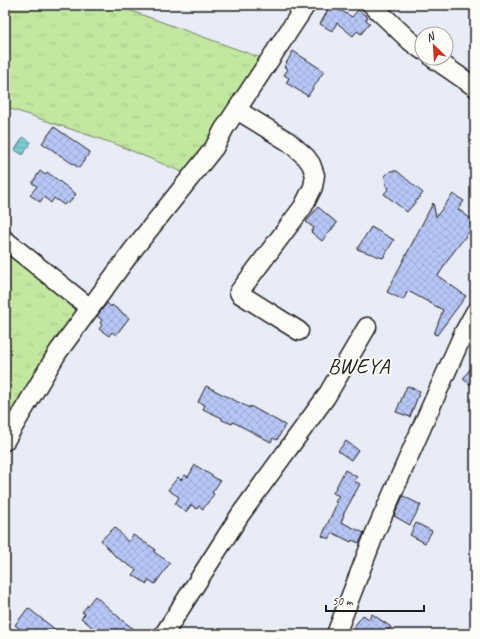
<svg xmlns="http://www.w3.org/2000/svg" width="480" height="639" viewBox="0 0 480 639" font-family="Caveat,sans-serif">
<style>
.grass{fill:url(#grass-tufts);stroke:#70825e}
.water{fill:url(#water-rules);stroke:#56868a}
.building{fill:url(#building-cross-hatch);stroke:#1c1c1c}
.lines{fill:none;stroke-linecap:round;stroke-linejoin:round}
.minor-casing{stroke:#1c1c1c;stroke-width:21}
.minor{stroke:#fdfcf7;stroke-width:18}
.labels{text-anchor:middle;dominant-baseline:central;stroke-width:4;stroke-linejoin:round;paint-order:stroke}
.quarter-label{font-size:22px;letter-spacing:1px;fill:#1c1c1c;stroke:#fdfcf7}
</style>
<defs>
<pattern id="grass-tufts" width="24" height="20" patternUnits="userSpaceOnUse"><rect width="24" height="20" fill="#c3e7a1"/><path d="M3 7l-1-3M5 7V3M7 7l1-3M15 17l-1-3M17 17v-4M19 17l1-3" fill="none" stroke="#a7c68a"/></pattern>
<pattern id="water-rules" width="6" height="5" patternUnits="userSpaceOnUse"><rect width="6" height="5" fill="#7ccdd3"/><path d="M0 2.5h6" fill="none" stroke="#6bafb5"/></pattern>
<pattern id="building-cross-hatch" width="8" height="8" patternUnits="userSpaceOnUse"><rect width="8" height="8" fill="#b7c6f6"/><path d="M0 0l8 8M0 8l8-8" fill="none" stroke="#9daad2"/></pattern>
</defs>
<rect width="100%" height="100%" fill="#e8ecf7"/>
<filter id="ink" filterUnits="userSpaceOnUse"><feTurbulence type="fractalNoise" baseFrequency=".025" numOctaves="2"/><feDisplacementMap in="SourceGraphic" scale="8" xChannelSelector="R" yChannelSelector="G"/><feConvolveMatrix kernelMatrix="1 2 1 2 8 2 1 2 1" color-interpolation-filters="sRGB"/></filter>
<g filter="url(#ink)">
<g class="grass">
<polygon points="5,5 115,5 264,59 189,175 118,145 5,107"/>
<polygon points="5,248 76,304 80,313 5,431"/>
</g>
<polygon class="water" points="23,137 31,142 23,155 15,150"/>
<g class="building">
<polygon points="331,5 352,17 358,10 368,17 366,20 370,23 361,34 357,31 353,36 337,23 332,31 320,24"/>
<polygon points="293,51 324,71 308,96 286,83 289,78 284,75 288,69 284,67"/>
<polygon points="54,127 90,152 79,168 42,143"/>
<polygon points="40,171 45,175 47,172 76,194 68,204 66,202 64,205 54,198 51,203 44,197 40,202 30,195 37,186 32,183"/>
<polygon points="390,171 397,171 423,193 407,212 384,194 389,188 386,186 385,176"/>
<polygon points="453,194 464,201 458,209 475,222 475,224 449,258 438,276 466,296 437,335 434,334 443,310 408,291 403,300 387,292 433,203 436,217"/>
<polygon points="318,207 337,223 322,241 311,232 314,228 306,222"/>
<polygon points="371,227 394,240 383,258 357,249"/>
<polygon points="107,303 111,307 112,305 129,318 116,335 112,332 109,336 99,329 102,325 100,323 102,320 97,316"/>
<polygon points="475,362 475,388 463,379"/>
<polygon points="206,386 250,408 250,406 285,425 277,440 273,438 271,442 233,422 232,424 222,420 222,418 203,409 205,405 198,402"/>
<polygon points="407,386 420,391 410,417 396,412"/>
<polygon points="346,441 358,450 351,460 338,451"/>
<polygon points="195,465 220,481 212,493 214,494 203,509 199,506 197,509 191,505 186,512 175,504 179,497 168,490 178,477 181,480 185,475 188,477"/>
<polygon points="345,470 357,477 354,481 360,484 343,515 344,515 341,522 364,533 359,543 352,540 351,542 333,533 329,539 322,536 337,503 335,502 339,496 333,493"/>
<polygon points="403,496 421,505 410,525 394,516"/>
<polygon points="416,523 432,531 425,543 410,535"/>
<polygon points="115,527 128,542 133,535 155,549 154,552 170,563 155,584 149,580 147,584 133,575 136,570 115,556 101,540"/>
<polygon points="95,596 120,618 120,619 141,634 97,634 90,629 92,627 81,618 85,614 82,612"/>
<polygon points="28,608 61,634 27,634 15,625"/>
<polygon points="372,614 391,627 386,634 361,634 353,628 363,615 369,619"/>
</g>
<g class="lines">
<g class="minor-casing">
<g id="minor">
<polyline points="372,5 410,41 422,50"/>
<polyline points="433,58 475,87"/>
<polyline points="237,110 289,142 306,157 311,164 315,175 313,187 303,207 239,292 240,294 299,331"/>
<polyline points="5,240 90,308"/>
<polyline points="5,441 58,352 132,251 214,148 224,129 306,5"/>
<polyline points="164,634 240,515 326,397 367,327"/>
<polyline points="336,634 375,533 464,332 475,312"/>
</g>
</g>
<use href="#minor" class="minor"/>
</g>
</g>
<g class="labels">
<g class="quarter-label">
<text x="359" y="366">BWEYA</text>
</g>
</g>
<rect width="480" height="639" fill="none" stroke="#fdfcf7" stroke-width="20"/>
<rect x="10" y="10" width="460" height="619" fill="none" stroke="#1c1c1c" stroke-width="1.5" filter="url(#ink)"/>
<g transform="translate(434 46) rotate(335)"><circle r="19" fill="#fdfcf7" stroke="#a3a29f"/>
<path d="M0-3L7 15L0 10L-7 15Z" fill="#c8321e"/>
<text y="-6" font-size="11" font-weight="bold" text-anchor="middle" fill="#1c1c1c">N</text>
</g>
<path d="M326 605v6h98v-6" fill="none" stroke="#1c1c1c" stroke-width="2"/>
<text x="332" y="605" font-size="12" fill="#1c1c1c" stroke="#fdfcf7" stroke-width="3" paint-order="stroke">50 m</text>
</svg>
